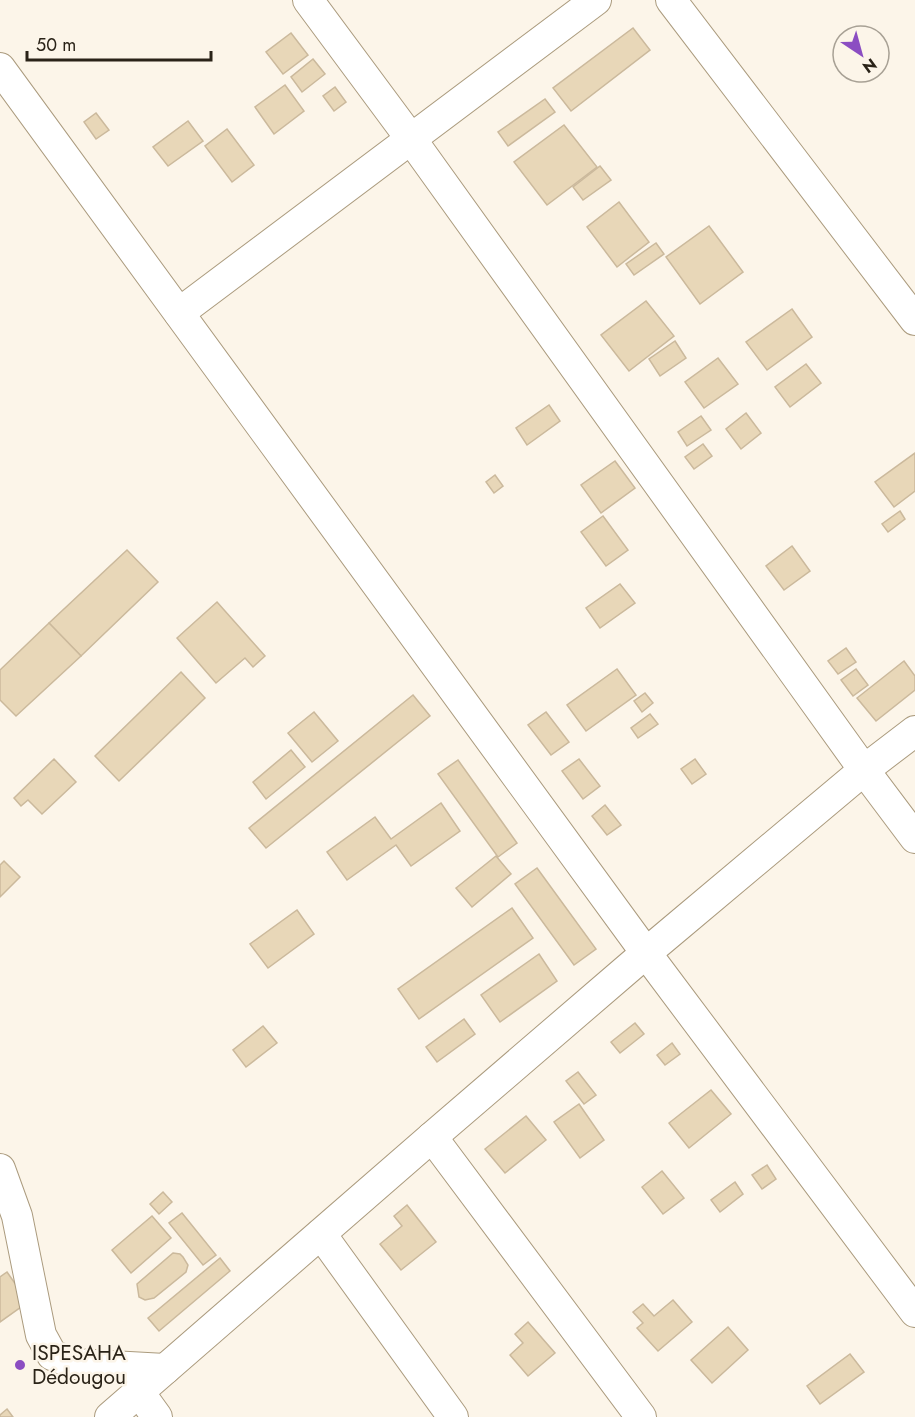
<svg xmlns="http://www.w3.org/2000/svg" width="915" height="1417" viewBox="0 0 915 1417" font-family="Jost,sans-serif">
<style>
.building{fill:#e8d7b8;stroke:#cbb99c;stroke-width:1.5}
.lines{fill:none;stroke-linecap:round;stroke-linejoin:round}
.minor-casing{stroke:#ab9b7e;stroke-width:32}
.minor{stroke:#fff;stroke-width:30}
.poi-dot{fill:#8b4dc2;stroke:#fcf5e9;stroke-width:2}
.labels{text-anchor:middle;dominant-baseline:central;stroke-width:5;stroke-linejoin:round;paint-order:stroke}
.poi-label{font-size:21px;fill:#2a2318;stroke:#fcf5e9;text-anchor:start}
</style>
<rect width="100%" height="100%" fill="#fcf5e9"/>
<g class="building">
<polygon points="633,28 650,50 571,111 553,88"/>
<polygon points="291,33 308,55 283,74 266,52"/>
<polygon points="313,59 325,74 302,92 291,77"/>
<polygon points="285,85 304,111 274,134 255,107"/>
<polygon points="335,87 346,102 334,111 323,96"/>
<polygon points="545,99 555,112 508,146 498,132"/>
<polygon points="96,113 109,130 96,139 84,122"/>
<polygon points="188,121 203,141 168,166 153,147"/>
<polygon points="564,125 597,167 547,205 514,162"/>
<polygon points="227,129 254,165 232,182 205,146"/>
<polygon points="600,166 611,180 583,200 573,187"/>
<polygon points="619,202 649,242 617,267 587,227"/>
<polygon points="709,226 743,272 700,304 666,257"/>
<polygon points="656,243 664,254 634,275 626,264"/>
<polygon points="646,301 674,336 629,371 601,335"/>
<polygon points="792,309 812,337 767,370 746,342"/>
<polygon points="675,341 686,358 660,376 649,359"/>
<polygon points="718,358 738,384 704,408 685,382"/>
<polygon points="806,364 821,383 790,407 775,387"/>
<polygon points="549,405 560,421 527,445 516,428"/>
<polygon points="746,413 761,433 741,449 726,429"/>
<polygon points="701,416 711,430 687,446 678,432"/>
<polygon points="703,444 712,456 694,469 685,457"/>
<polygon points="915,453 915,491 894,507 875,482"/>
<polygon points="615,461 635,488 601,513 581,485"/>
<polygon points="495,475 503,486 494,493 486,482"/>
<polygon points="900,511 905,519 888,532 882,524"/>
<polygon points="603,516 628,550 606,566 581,532"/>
<polygon points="792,546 810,571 784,590 766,566"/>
<polygon points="127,550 158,582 81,656 49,623"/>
<polygon points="620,584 635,603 600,628 586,608"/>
<polygon points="217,602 265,656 253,667 245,658 216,683 177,638"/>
<polygon points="49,623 81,656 16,716 0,700 0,670"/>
<polygon points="846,648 856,662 838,674 828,661"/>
<polygon points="904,661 915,676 915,690 876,721 857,698"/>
<polygon points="617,669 636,695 586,731 567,705"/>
<polygon points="856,669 868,685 853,696 841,680"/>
<polygon points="181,672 205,698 119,781 95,756"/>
<polygon points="645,693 653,703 642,712 634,701"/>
<polygon points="413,695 430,716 266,848 249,828"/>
<polygon points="314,712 338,741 312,762 288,733"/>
<polygon points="546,712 569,742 551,755 528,725"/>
<polygon points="650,714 658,724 638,738 631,728"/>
<polygon points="291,750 305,767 266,799 253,782"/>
<polygon points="54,759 76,782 42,814 28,800 21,806 14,798"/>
<polygon points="579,759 600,786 583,799 562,771"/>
<polygon points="695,759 706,774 692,784 681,769"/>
<polygon points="458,760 517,843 498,857 438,774"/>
<polygon points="441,803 460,831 411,866 396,845 347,880 327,852 375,817 391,839"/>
<polygon points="605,805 621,825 607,835 592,816"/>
<polygon points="496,856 511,874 472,907 456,888"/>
<polygon points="4,861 20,877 0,897 0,865"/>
<polygon points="537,868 596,949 574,965 515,884"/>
<polygon points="512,908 533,938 419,1019 398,989"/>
<polygon points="297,910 314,934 268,968 250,944"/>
<polygon points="539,954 557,981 500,1022 481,995"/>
<polygon points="464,1019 475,1034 437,1062 426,1047"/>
<polygon points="635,1023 644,1034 620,1053 611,1042"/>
<polygon points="263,1026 277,1043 246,1067 233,1050"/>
<polygon points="672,1043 680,1054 665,1065 657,1055"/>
<polygon points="578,1072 596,1095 584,1104 566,1081"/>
<polygon points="711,1090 731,1114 689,1148 669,1123"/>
<polygon points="579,1104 604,1140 580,1158 554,1122"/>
<polygon points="526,1116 546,1140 505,1173 485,1149"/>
<polygon points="767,1165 776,1179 762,1189 752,1175"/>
<polygon points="662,1171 684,1198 663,1214 642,1187"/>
<polygon points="735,1182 743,1194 720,1212 711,1200"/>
<polygon points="163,1192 172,1202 159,1214 150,1204"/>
<polygon points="407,1205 436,1242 401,1270 380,1244 402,1226 394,1216"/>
<polygon points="182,1213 216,1255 203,1265 169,1223"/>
<polygon points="152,1216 171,1238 131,1273 112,1250"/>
<polygon points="173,1253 180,1254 183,1257 188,1265 186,1272 154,1298 145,1300 139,1297 137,1284"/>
<polygon points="220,1258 230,1271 159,1331 148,1318"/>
<polygon points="7,1272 28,1302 0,1322 0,1277"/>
<polygon points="673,1300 692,1322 658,1351 637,1328 643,1323 633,1312 643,1304 654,1316"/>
<polygon points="528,1322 555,1353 528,1376 510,1355 523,1343 515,1334"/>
<polygon points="728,1327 748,1350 712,1383 691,1360"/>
<polygon points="850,1354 864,1372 820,1404 807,1386"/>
<polygon points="7,1409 13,1417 0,1417 0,1415"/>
</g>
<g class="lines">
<g class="minor-casing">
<g id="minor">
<polyline points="308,0 411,139 864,770 915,838"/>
<polyline points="671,0 915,320"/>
<polyline points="0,68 646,953 915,1312"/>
<polyline points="179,313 596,0"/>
<polyline points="432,1137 641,1417"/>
<polyline points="0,1169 17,1216 41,1335 52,1355 75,1364 165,1369"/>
<polyline points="321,1234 453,1417"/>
<polyline points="139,1392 157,1417"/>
<polyline points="110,1417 432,1137 646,953 864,770 915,731"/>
</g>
</g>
<use href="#minor" class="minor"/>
</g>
<circle class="poi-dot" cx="20" cy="1365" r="6"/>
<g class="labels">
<g class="poi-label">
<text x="32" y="1353">ISPESAHA<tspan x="32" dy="24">Dédougou</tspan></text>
</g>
</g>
<g transform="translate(861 54) rotate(144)"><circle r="28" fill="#fcf5e9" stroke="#a8a195" stroke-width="1.5"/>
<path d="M0-4.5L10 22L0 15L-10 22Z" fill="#8b4dc2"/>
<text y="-9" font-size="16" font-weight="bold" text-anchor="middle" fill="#2a2318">N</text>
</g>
<path d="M27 51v9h184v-9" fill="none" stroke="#2a2318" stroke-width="3"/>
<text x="36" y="51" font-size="18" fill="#2a2318" stroke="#fcf5e9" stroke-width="4.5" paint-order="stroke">50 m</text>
</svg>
